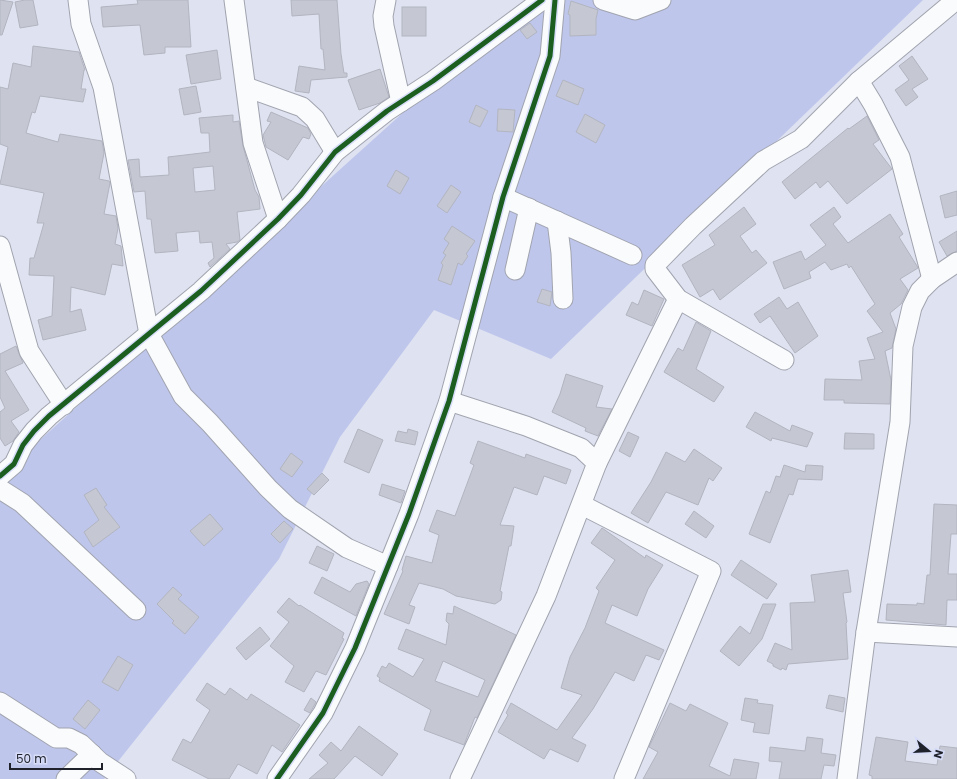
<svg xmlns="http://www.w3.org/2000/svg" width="957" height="779" viewBox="0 0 957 779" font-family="Poppins,sans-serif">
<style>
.green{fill:#bec6ec}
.building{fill:#c5c8d3;stroke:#b2b5c0;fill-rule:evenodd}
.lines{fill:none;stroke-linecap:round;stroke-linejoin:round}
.minor-casing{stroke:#a1a4af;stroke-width:21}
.minor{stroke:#fafbfd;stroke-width:19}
.cycleway-casing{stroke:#d7ddf8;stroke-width:8}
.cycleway{stroke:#1b5e20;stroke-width:5}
</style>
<rect width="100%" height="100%" fill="#dfe2f0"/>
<polygon class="green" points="528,0 923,0 551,359 434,310 340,437 279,559 104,779 0,779 0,476"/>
<g class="building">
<polygon points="0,0 13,2 2,35 0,35"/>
<polygon points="25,0 33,0 38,25 20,28 15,2"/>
<polygon points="137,0 188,0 191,47 165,47 165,53 144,55 140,25 103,27 101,7 138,4"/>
<polygon points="291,0 337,0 341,54 344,73 347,73 347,77 311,80 309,93 295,91 299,66 325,70 323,49 321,49 319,14 292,16"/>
<polygon points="571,1 598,10 596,19 596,35 570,36 570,15 568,14"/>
<rect x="402" y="7" width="24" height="29"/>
<polygon points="530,23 537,32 527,39 520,30"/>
<polygon points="33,46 79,52 85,70 84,70 81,89 86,89 83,102 40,96 35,113 32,112 26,133 58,142 60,134 102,141 104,153 99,179 109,181 110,183 104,214 116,216 118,228 115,244 121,246 123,266 112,264 105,295 71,287 70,312 81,309 86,330 43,340 38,320 52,316 54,276 29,275 30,258 34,258 44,223 37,223 44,193 0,184 8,147 0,144 0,87 8,89 13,63 31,67"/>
<polygon points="217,50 221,79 191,84 186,55"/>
<polygon points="912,56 928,79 912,89 918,97 906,106 895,90 909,80 899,66"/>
<polygon points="380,69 389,97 380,103 359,110 348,80"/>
<polygon points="563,80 584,89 578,105 556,96"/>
<polygon points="196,86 201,112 184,115 179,89"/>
<polygon points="476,105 488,111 480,127 469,122"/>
<polygon points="498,109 515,110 513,132 497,131"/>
<polygon points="271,112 308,128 311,134 309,139 303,137 288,160 266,147 263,135 271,122 267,121"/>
<polygon points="585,114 605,125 596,143 576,132"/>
<path d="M233 115V122L239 121 243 146 255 190 259 197 260 209 237 212 240 240 237 242 226 244 230 249 210 267 208 263 214 258 212 242 200 243 199 231 176 233 178 251 155 253 151 219H147L145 191 134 192 128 160 139 159 140 177 169 175 168 157 210 152 209 133H201L199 118ZM213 166 215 190 195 192 193 168Z"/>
<polygon points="867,116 879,140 873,144 892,169 847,204 828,181 820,188 816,182 795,199 782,182 848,128 849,129"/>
<polygon points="396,170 409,178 400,194 387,186"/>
<polygon points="451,185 461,192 447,213 437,206"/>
<polygon points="957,191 957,215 945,218 940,196"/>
<polygon points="744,207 756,224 740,236 752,253 756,250 767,263 720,300 713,289 700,297 682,265 715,245 709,235"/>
<polygon points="834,207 841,217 833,224 848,243 890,214 903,234 899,237 917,266 918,268 900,279 908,290 901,304 890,313 896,329 892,348 885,351 891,380 890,404 844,403 844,400 824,400 825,379 862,380 859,361 875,359 867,338 883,332 867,311 875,304 851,266 849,268 847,264 831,270 825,262 809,272 811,278 784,289 773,262 801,251 805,260 826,245 810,225"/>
<polygon points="452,226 475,241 466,254 468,256 462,265 458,263 451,285 438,280 443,265 441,263 446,255 443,253 449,243 444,239"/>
<polygon points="957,231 957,251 947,256 939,242"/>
<polygon points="542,289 552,292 550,306 537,302"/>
<polygon points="644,290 664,299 652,326 626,315 632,302 638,305"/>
<polygon points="779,297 787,309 798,302 818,336 795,353 770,316 760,323 754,314"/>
<polygon points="696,322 711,331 696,369 724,387 714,402 664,372 678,348 683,351"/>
<polygon points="16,346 23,363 5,371 29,410 11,421 19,432 13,441 5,446 0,438 0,412 5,408 0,397 0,354"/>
<polygon points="566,374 603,386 596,407 612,409 598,436 585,431 586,428 552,412 560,394"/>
<polygon points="755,412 790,431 792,425 813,433 807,447 772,438 771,441 746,427"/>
<polygon points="358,429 383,440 369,473 344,462"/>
<polygon points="408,429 418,432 415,445 395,441 398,431 407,433"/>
<polygon points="628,432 639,437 630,457 619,451"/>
<polygon points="845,433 874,434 874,449 844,449"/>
<polygon points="478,441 525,458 526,454 571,470 566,484 544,476 537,495 514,487 500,525 514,526 511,546 509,546 500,591 502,592 501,600 495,604 456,596 443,589 419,583 409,605 415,607 409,624 384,614 403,571 402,570 406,556 432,563 439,535 429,531 437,510 455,516 474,465 470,463"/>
<polygon points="694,449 722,468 713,481 709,478 698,505 666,492 648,523 631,513 651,482 666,452 685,462"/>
<polygon points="291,453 303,462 292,477 280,469"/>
<polygon points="784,465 805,472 806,465 823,466 822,480 798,479 793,495 789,494 770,543 749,534 766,491 770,493 776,476 780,477"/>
<polygon points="322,473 329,480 314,495 307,489"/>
<polygon points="382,484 405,491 401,503 379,495"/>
<polygon points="96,488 107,505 104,507 120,527 93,547 84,532 99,520 84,495"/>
<polygon points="934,504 957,505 957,534 951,534 948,574 957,574 957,600 947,600 946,625 886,620 887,604 917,605 917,603 924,604 927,575 930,575"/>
<polygon points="694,511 714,526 706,538 685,524"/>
<polygon points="210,514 223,529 204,546 190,531"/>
<polygon points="284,521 293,529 280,543 271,534"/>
<polygon points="602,528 645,558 646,555 663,565 648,589 637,616 612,605 605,623 664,650 659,660 646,655 634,681 615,672 593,709 572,738 586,745 578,762 550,749 544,759 498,732 508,715 506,713 511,703 557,730 582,695 561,688 570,657 585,628 599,591 596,588 615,560 591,543"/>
<polygon points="317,546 334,554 327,571 309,563"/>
<polygon points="741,560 777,584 767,599 731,575"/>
<polygon points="848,570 851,592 843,593 847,622 846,623 848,659 788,664 786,670 782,668 781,670 773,666 773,664 767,661 775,643 792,650 790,603 815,602 811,575"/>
<polygon points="322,577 350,592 356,584 367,581 369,584 356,616 314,593"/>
<polygon points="173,587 182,595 178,599 199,617 185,634 172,623 174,621 157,604"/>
<polygon points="289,598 299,606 300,605 344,633 342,638 344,639 326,675 316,671 304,692 285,682 294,666 270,646 289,622 277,612"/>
<polygon points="763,604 776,604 762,639 739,666 720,651 740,626 750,634"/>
<path d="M454 606 516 635 477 718 475 717 464 745 424 730 431 710 379 681 380 678 377 676 382 666 386 668 389 663 413 677 424 659 398 649 406 629 446 645 449 624 446 621 447 613 453 614ZM443 661 485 680 478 697 435 681Z"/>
<polygon points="260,627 270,639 246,660 236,648"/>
<polygon points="118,656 133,665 118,691 102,682"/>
<polygon points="207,683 225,695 230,688 247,700 251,694 300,725 282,752 272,745 257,774 238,764 229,779 209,779 172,760 183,739 191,743 210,710 196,700"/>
<polygon points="829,695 845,698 843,712 826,708"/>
<polygon points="311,698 316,702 310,713 304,710"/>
<polygon points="745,698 758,700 757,703 773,705 769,734 753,732 755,723 741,720"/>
<polygon points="88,700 100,710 85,729 73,719"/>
<polygon points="670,703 686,711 690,704 728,723 709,766 730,776 734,759 759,763 756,779 643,779 658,752 649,747"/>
<polygon points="359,726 398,754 382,776 355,756 334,779 309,779 328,763 319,755 331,742 341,751"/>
<polygon points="807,737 823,739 821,753 836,755 834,766 824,765 821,779 779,779 782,762 769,761 770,747 805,751"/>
<polygon points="876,737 908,742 905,761 937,765 940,746 957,748 957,779 872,779 872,776 869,775"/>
</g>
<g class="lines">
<g class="minor-casing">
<g id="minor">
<polyline points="78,0 81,24 103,87 149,334 183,396 210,423 268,488 290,509 347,548 388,566"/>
<polyline points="234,0 253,143 278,219"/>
<polyline points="386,0 383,16 384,26 401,102"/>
<polyline points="603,0 635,10 661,0"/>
<polyline points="859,81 873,104 900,157 932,279"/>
<polyline points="246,87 302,107 315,119 335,152"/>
<polyline points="503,197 632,255"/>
<polyline points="557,221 561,253 563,299"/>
<polyline points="0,246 29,351 64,405"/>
<polyline points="515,270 529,208"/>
<polyline points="784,360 678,299 655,269 655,265 693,226 763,161 801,139 859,81 956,0"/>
<polyline points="449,401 526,426 581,448 597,463 546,596 460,779"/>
<polyline points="597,463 678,299"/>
<polyline points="0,476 14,464 23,445 34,431 49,416 201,291 278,219 301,195 335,152 387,111 433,81 542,0"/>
<polyline points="0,489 22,503 136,610"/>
<polyline points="582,505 711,571 624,779"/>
<polyline points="866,632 957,637"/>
<polyline points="0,702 56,738 69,738 81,744 100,762 126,779"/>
<polyline points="66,779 92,754"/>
<polyline points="277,779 323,713 355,648 409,514 449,401 503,197 550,56 555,0"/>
<polyline points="847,779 866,632 900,422 903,346 912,307 920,291 932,279 957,262"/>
</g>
</g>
<use href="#minor" class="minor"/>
<g class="cycleway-casing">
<g id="cycleway">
<polyline points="0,476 14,464 23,445 34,431 49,416 201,291 278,219 301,195 335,152 387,111 433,81 542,0"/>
<polyline points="277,779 323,713 355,648 409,514 449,401 503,197 550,56 555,0"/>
</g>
</g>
<use href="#cycleway" class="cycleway"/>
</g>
<g transform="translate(929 751) rotate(108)" stroke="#d7ddf8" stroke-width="3" paint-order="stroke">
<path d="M0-3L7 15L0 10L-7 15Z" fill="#1f212b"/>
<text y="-6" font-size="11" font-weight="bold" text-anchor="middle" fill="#1f212b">N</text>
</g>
<path d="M10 763v6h92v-6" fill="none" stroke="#1f212b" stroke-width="2"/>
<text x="16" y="763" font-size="12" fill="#1f212b" stroke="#d7ddf8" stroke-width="3" paint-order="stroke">50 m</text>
</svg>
